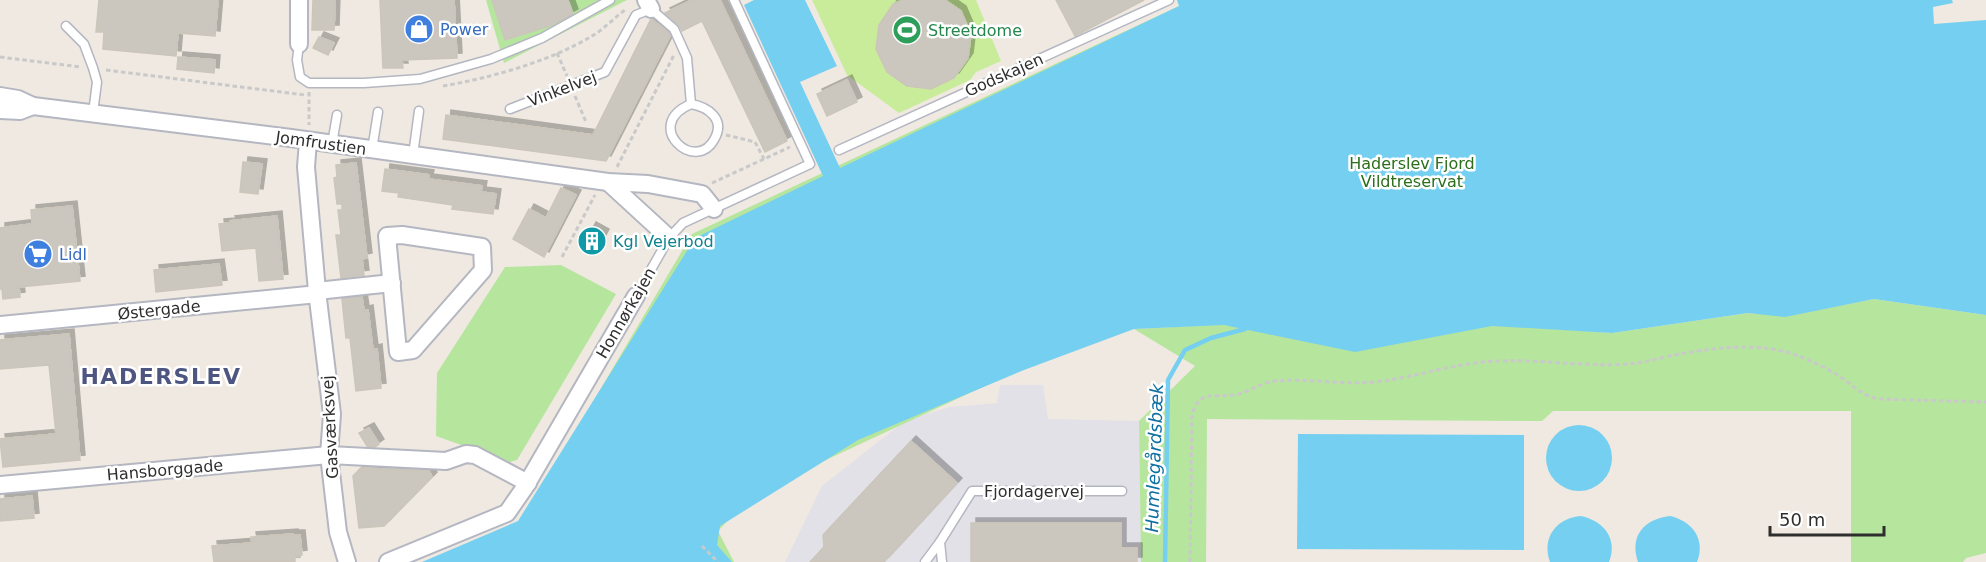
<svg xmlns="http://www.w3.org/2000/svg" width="1986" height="562" viewBox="0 0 1986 562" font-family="'DejaVu Sans',sans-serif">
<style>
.industrial{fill:#e3e1e8}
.green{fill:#b6e59e;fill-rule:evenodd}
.pitch{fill:#c9ec9a}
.water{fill:#75cff0}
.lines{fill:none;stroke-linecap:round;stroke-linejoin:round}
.stream{stroke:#75cff0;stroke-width:4.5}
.building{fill:#cbc7bf;stroke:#cbc5ba;stroke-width:1.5;filter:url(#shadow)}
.lane-casing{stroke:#b4b7c1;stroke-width:11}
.street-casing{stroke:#b4b7c1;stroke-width:20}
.path{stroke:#c9c9c9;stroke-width:3;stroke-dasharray:4.5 3;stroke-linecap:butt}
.lane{stroke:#fff;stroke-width:8}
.street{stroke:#fff;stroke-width:16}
.labels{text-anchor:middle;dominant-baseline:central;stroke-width:5;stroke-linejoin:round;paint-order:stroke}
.shop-label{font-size:16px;fill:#366cbe;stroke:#fff;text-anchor:start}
.leisure-label{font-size:16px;fill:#27864d;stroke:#fff;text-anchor:start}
.street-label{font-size:16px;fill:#2e2e2e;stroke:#fff}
.park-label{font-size:16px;fill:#2c6e1b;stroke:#fff}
.culture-label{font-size:16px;fill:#0d838f;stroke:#fff;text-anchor:start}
.water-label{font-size:18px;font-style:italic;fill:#0d6fa3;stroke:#fff}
.district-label{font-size:22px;font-weight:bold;letter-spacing:1.5px;fill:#4d5680;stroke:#fff}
</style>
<defs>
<filter id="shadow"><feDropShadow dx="5" dy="-5" stdDeviation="0" flood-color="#0004"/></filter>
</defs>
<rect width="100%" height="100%" fill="#efe9e1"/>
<polygon class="industrial" points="1000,385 1043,385 1048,419 1139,421 1141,562 785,562 822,486 906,420 950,407 997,403"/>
<g class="green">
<polygon points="486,0 627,0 504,63"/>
<path d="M1192 0H1933L1861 297 1786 316 1874 299 1986 315V553L1966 558 1963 562H1851V411H1553L1542 421 1207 419 1206 562H1141L1139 421 1195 366 1134 329 1193 326 1137 315 753 494 718 531 734 562H426L522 522 692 234ZM1755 305 1758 314 1748 313 1612 333 1556 329Z"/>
<polygon points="561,265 616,294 517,460 509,462 436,436 437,373 505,267"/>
</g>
<polygon class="pitch" points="812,0 976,0 1001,61 976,72 970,80 899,113 847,75"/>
<g class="water">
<polygon points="754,0 805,0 837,66 800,82 840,168 1179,6 1177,0 1952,0 1953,3 1933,7 1934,24 1986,20 1986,315 1874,299 1785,317 1748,313 1612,333 1492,326 1355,352 1224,325 1134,329 1024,370 858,440 720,526 717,545 732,562 422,562 518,521 695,238 823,176 744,5"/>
<circle cx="1579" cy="458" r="33"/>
<polygon points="1298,434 1524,435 1524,550 1297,549"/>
<path d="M1581 516C1604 521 1618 539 1609 562H1550C1541 537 1557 518 1581 516Z"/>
<path d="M1670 516C1692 521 1706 539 1697 562H1638C1629 536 1644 519 1670 516Z"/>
</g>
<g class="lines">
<polyline class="stream" points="1165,562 1168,380 1185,350 1211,338 1245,329"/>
</g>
<g class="building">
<polygon points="99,0 218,0 215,36 178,33 176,56 103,49 104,32 96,32"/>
<polygon points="313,0 335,0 334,30 312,30"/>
<polygon points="380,0 454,0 457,58 402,60 403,68 383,68"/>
<polygon points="492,0 568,0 573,14 552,25 505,40"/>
<polygon points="692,0 720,0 787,141 765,152 702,21 682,31 679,25 665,13"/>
<polygon points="903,0 945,0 961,11 971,34 968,58 954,78 931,89 907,86 887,72 876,49 879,25 893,4"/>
<polygon points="1056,0 1144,0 1075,36"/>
<polygon points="651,19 669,33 670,36 606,161 443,139 446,115 593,135"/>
<polygon points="319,37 334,43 328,55 313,48"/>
<polygon points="178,57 215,60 214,73 177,69"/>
<polygon points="847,80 857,102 827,116 817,94"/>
<polygon points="243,162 262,164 258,194 240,192"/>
<polygon points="356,163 367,258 362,259 364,275 341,278 336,235 341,235 338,210 342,210 342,204 337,204 334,178 337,177 336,165"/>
<polygon points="385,169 429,175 428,179 482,186 481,192 496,194 493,214 452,209 453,205 398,197 399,193 382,191"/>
<polygon points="561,188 576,195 544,257 513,239 529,209 546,218"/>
<polygon points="72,206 80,281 19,287 20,297 3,299 2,289 0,289 0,228 32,224 31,210"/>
<polygon points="277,216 283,279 259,281 256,248 222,251 219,224 231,223 230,221"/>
<polygon points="591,227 604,234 593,255 580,248"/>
<polygon points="219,264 222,285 156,292 154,270"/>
<polygon points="362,297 364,311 368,310 373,350 377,349 381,388 356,391 350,338 346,338 342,299"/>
<polygon points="69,334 80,460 3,467 0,439 56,434 49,365 0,369 0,340"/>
<polygon points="369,428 379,444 375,447 367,446 359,433"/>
<polygon points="911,441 957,483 884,562 810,562 824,547 823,535"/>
<polygon points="361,468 429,471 432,477 384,526 359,528 353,476"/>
<polygon points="32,496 34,518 0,521 0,499"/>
<polygon points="971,523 1121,523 1121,548 1137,548 1137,562 971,562"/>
<polygon points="293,534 293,535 300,535 302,555 295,556 295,562 214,562 212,546 252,543 251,537"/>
</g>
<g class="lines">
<g class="lane-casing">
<g id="lane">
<polyline points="66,26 84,44 93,68 97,82 93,113"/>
<polyline points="299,44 297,60 300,77 309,83 364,83 420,79 491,59 542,38 610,0"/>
<path d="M510 109 605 72 636 15 651 9 674 29 687 58 691 104C708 107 725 119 715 138 696 176 641 125 691 104"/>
<polyline points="332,144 337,115"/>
<polyline points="372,150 378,112"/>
<polyline points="839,150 1169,0"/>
<polyline points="413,155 419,111"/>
<polyline points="636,296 669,238 683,223 810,164 734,0"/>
<polyline points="925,562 940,542"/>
<polyline points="942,562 940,542 972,491 1122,491"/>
</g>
</g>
<g class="street-casing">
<g id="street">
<polyline points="299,0 299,44"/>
<polyline points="646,0 651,9"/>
<polyline points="0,96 18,99 33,106 291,138 608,182 648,184 702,194 714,209"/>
<polyline points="0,110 20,111 33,106"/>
<polyline points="308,141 306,167 317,291 332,414 329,455 338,532 347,562"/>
<polyline points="608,182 669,238"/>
<polygon points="402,235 482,247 483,270 413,350 398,352 387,236"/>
<polyline points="317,291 392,283"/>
<polyline points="0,325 318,294"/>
<polyline points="0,485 329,455 446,461 466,454 475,455 528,483"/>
<polyline points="388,562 507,513 525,487 636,296"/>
</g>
</g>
<g class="path">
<polyline points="557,53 567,76"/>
<polyline points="0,57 81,67"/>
<polyline points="106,70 305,95"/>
<path d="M443 86C490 78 551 61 592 36 604 29 614 18 625 10"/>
<polyline points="309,92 309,125"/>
<polyline points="575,96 586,122"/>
<polyline points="726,135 755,142 764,159"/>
<polyline points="617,167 674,55"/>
<polyline points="712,183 790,147"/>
<polyline points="562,257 595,195"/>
<polyline points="702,546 718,562"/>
<path d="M1190 562 1192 414C1201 389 1212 398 1232 395 1248 394 1258 383 1275 381 1308 378 1342 385 1375 382 1416 377 1455 363 1496 361 1540 359 1584 367 1628 364 1648 362 1666 356 1686 353 1714 348 1744 345 1772 349 1793 352 1817 363 1836 374 1851 383 1860 395 1878 399L1986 402"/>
</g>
<use href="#lane" class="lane"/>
<use href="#street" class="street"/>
</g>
<defs>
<g id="shop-disc" transform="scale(1.5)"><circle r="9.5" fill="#3f7fe0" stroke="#fff"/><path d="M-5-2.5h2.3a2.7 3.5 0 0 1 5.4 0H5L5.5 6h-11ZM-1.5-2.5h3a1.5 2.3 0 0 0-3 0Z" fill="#fff"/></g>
<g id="stadium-disc" transform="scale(1.5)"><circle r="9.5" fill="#2e9e5b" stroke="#fff"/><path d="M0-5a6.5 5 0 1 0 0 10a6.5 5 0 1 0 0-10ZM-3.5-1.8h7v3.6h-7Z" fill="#fff"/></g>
<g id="building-disc" transform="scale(1.5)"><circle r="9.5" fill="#0f9aa8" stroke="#fff"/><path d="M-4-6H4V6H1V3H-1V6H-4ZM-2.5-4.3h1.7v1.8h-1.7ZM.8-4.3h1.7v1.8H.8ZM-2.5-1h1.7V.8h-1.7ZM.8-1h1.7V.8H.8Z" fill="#fff"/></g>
<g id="supermarket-disc" transform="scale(1.5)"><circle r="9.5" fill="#3f7fe0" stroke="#fff"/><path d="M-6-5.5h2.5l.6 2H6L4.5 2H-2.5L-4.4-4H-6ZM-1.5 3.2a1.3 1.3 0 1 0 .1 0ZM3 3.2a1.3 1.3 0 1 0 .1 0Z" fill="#fff"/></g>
</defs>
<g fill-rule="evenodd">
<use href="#shop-disc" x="419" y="29"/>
<use href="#stadium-disc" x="907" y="30"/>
<use href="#building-disc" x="592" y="241"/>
<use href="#supermarket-disc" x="38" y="254"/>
</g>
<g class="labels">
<g class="shop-label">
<text x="440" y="29">Power</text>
<text x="59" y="254">Lidl</text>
</g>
<g class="leisure-label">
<text x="928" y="30">Streetdome</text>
</g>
<g class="street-label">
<text transform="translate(1004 75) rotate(-24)">Godskajen</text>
<text transform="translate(562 89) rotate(-21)">Vinkelvej</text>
<text transform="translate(321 143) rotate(8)">Jomfrustien</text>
<text transform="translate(159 310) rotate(-6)">Østergade</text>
<text transform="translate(626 313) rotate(-60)">Honnørkajen</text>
<text transform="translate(330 427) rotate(-93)">Gasværksvej</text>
<text transform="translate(165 470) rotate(-5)">Hansborggade</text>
<text x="1034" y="491">Fjordagervej</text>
</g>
<g class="park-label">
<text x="1412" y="163">Haderslev Fjord<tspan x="1412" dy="18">Vildtreservat</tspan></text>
</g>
<g class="culture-label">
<text x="613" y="241">Kgl Vejerbod</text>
</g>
<g class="water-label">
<text transform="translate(1154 458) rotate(-88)">Humlegårdsbæk</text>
</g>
<g class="district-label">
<text x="161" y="376">HADERSLEV</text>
</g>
</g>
<path d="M1770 526v9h114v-9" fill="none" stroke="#2e2e2e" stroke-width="3"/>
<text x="1779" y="526" font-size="18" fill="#2e2e2e" stroke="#ffffff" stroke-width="4.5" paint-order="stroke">50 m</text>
</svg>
